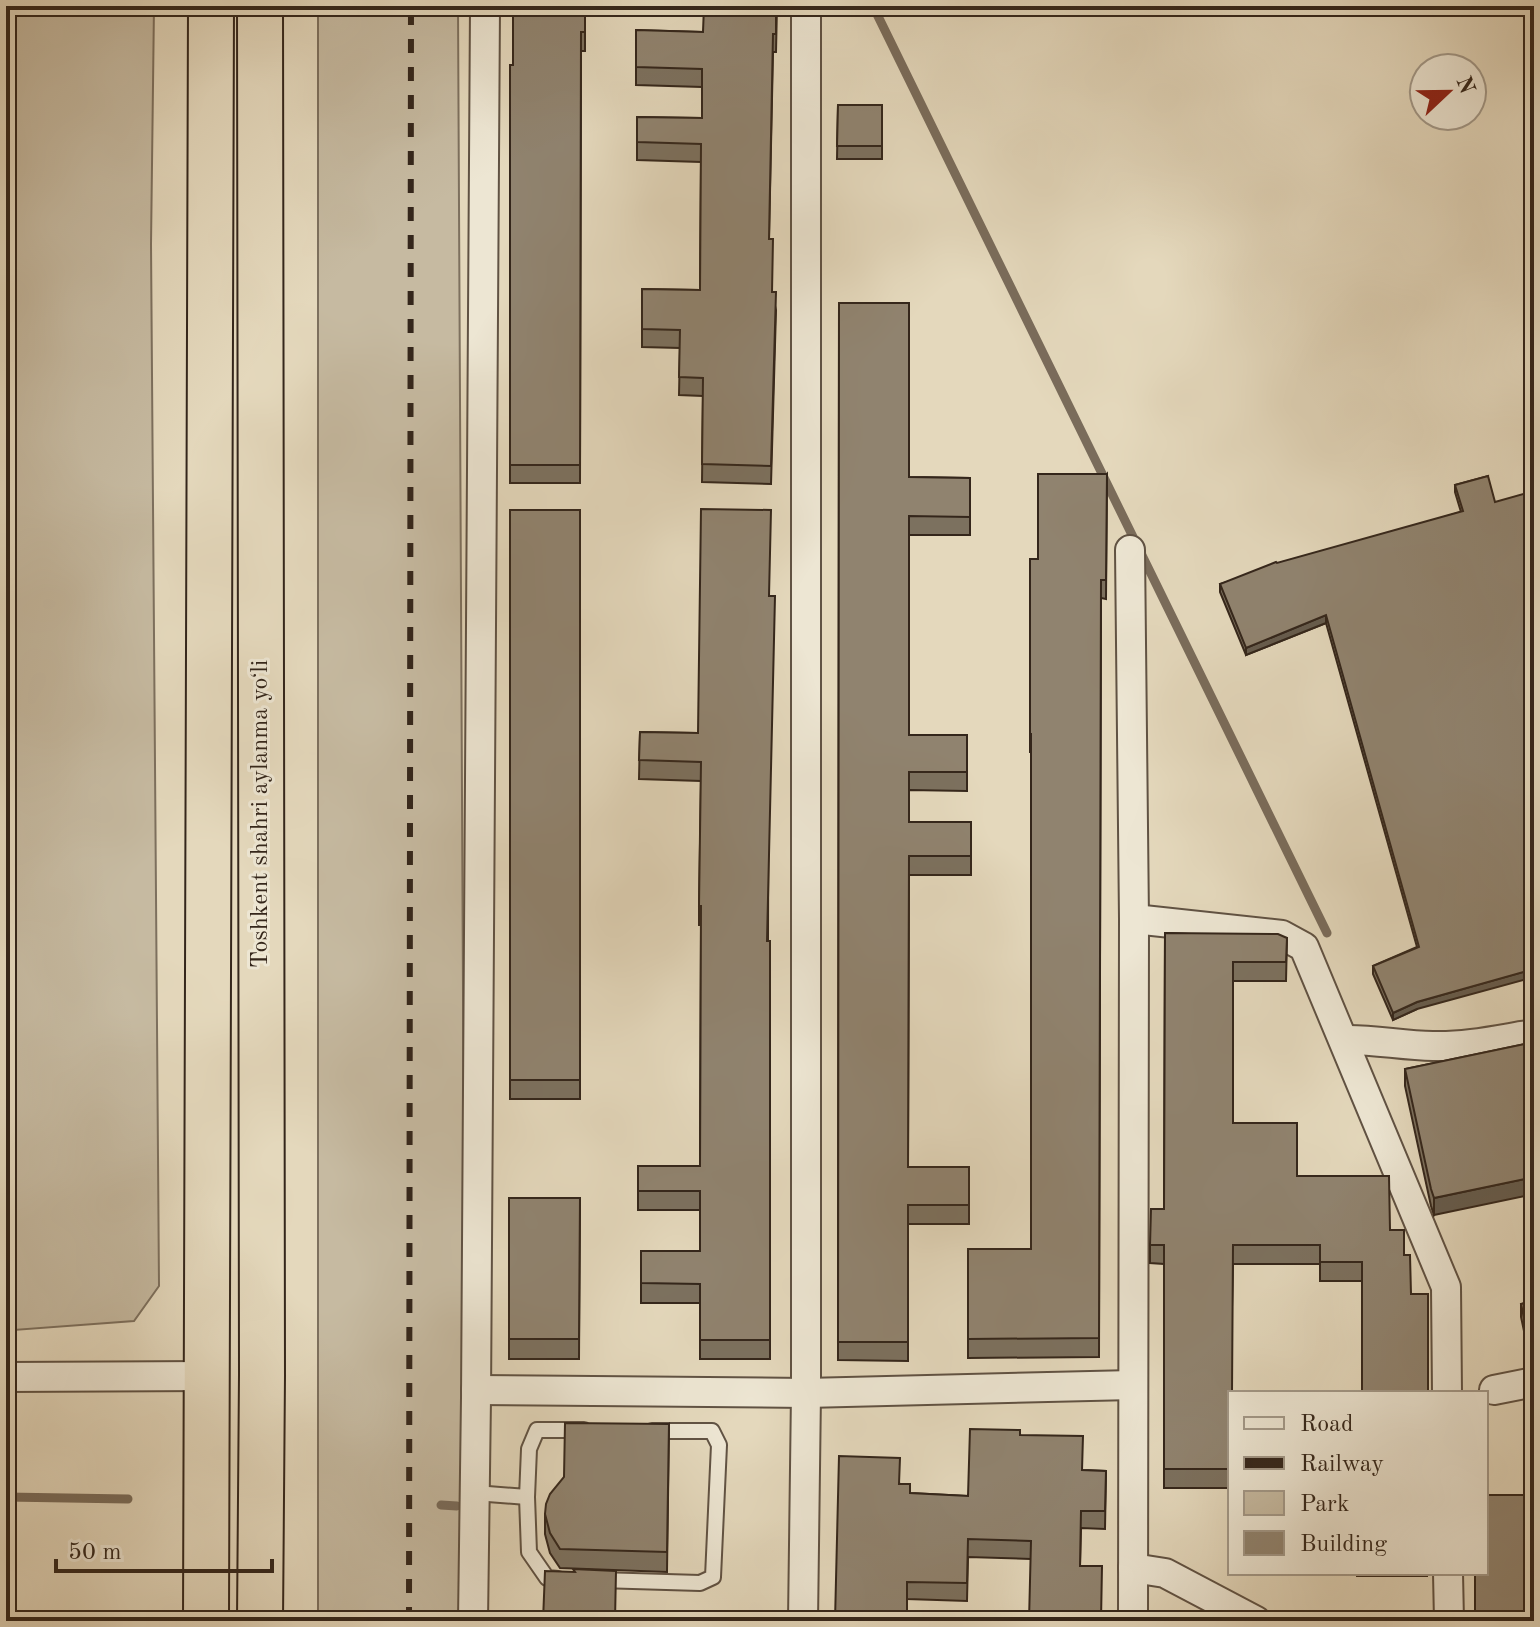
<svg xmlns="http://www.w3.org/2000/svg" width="1540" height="1627" viewBox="0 0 1540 1627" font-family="'Old Standard TT',serif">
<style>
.green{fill:#c6baa1;stroke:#7d705e;stroke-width:2}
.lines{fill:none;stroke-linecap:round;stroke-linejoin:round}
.stream{stroke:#7a6c5b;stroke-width:9}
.service-casing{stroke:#605243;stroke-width:18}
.minor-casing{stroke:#605243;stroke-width:32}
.trunk-casing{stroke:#34261b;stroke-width:48}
.service{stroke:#ede6d3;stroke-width:14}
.minor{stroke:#ede6d3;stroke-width:28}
.trunk{stroke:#e4d8bc;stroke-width:44}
.rail{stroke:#34261b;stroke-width:6;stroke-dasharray:14 14;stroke-linecap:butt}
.wall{fill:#7c715f;stroke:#34261b;stroke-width:2}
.shaded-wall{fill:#655c4e;stroke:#34261b;stroke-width:2}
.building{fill:#90836f;stroke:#34261b;stroke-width:2}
.labels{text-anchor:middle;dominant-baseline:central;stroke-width:6;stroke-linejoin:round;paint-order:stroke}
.street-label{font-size:24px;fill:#34261b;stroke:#ede6d3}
</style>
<rect width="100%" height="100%" fill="#e4d8bc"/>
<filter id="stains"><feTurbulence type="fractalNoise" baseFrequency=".0025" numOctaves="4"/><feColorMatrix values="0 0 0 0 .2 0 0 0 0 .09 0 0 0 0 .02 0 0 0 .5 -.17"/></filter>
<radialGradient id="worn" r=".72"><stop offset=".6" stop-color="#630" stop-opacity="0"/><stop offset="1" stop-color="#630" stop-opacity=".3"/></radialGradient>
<g class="green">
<polygon points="6,6 154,6 151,244 159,1286 134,1321 14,1330 16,1292 6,1292"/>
<polygon points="318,6 458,6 465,1389 461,1621 318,1621"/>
</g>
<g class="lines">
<g class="stream">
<polyline points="873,6 1327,933"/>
<polyline points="6,1497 128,1499"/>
<polyline points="441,1505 457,1506"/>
</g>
<g class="service-casing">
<g id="service">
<polyline points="475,1493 527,1497 529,1449 537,1430 584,1430"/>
<polyline points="527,1497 529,1552 547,1578 558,1579"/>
<polyline points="599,1580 700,1583 713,1577 719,1445 712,1431 652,1431"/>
</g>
</g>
<g class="minor-casing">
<g id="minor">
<polyline points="1130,550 1134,919 1133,1621"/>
<polyline points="1134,919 1282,935 1304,947 1446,1287 1447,1393"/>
<path d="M1344 1040C1374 1039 1403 1046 1433 1046 1467 1047 1501 1039 1534 1034"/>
<polyline points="6,1377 207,1376"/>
<polyline points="476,1390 806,1393 1133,1385"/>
<polyline points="1494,1390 1534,1382"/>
<polyline points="1133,1568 1165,1573 1256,1621"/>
<polyline points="1448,1573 1449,1621"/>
<polyline points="473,1621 476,1398 485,6"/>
<polyline points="803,1621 806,1393 806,6"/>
</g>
</g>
<g class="trunk-casing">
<g id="trunk">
<polyline points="206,1621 211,6"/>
<polyline points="260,1621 262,1375 260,6"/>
</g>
</g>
<use href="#service" class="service"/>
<use href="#minor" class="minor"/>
<use href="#trunk" class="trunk"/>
<polyline class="rail" points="409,1621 411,6"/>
</g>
<g class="wall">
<polygon points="585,6 585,51 581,51 580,483 510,483 510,65 513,65"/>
<polygon points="777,6 776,52 773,52 769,239 772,292 776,310 771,484 702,482 703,396 679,395 680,348 642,347 642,289 700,290 701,162 637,160 637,117 702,118 702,87 636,85 636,30 703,32"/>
<polygon points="838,105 882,105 882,159 837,159"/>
<polygon points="839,303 909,477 970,478 970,535 909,535 909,735 967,735 967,791 909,790 909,822 971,841 971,875 909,875 908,1167 969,1167 969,1224 908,1224 908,1361 838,1360"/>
<polygon points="1107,474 1106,599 1101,598 1099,1357 968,1358 968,1249 1031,1249 1031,752 1030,752 1030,559 1038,559"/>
<polygon points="1488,476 1417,1009 1393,1020 1373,974 1373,966 1417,947 1326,623 1246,655 1220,592 1220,584 1461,512 1455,492 1455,485"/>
<rect x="510" y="510" width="70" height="589"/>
<polygon points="769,596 768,941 770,941 770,1359 700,1359 700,1303 641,1303 641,1251 700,1251 700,1210 638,1210 638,1191 700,1166 701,925 699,925 699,906 701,781 639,779 640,732 698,733"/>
<polygon points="1165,933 1287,938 1286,981 1233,981 1233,1123 1297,1176 1390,1230 1404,1255 1428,1393 1362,1281 1320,1281 1320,1264 1233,1264 1230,1393 1230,1488 1164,1488 1164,1264 1150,1263 1150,1245 1164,1209"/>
<polygon points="1534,1042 1434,1215 1431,1206 1405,1086 1405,1069"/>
<polygon points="509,1198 580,1198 579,1359 509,1359"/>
<polygon points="1534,1301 1531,1364 1521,1317 1521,1304"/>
<polygon points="669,1424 667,1572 560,1568 550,1553 545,1534 545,1514"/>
<polygon points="1020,1435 1082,1470 1106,1471 1105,1529 1081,1528 1080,1566 1101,1621 1031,1559 968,1557 967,1601 907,1599 900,1484 910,1493 968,1496"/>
<rect x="1357" y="1573" width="70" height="3"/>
</g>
<g class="shaded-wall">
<polygon points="1326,615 1326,623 1246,655 1246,648"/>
<polygon points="1534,969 1534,977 1417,1009 1393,1020 1393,1013 1417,1002"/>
<polygon points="1534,1177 1534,1194 1434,1215 1434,1198"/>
<polygon points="1534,1350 1534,1363 1531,1364 1531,1351"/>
</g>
<g class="building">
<polygon points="513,6 585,6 585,32 581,32 580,465 510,465 510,65 513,65"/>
<polygon points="704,6 776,6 776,34 773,34 769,239 773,239 772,292 776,292 771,466 702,464 703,378 679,377 680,330 642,329 642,289 700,290 701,144 637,142 637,117 702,118 702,69 636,67 636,30 703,32"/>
<polygon points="838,105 882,105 882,146 837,146"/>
<polygon points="839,303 909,303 909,477 970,478 970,517 909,516 909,735 967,735 967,772 909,772 909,822 971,822 971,856 909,856 908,1167 969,1167 969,1205 908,1205 908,1342 838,1342"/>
<polygon points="1038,474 1107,474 1106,580 1101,580 1099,1338 968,1339 968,1249 1031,1249 1031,734 1030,734 1030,559 1038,559"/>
<polygon points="1488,476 1495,502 1534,491 1534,969 1417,1002 1393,1013 1373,966 1419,947 1326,615 1246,648 1220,584 1276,562 1277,563 1463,511 1455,485"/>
<polygon points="701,509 771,510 769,596 775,596 767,941 770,941 770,1340 700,1340 700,1284 641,1283 641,1251 700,1251 700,1191 638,1191 638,1166 700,1166 701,906 699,906 701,762 639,760 640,732 698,733"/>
<rect x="510" y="510" width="70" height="570"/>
<polygon points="1165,933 1278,934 1287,938 1286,962 1233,962 1233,1123 1297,1123 1297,1176 1389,1176 1390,1230 1404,1230 1404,1255 1410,1255 1411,1294 1428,1294 1428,1393 1362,1393 1362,1262 1320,1262 1320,1245 1233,1245 1232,1393 1230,1393 1230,1469 1164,1469 1164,1245 1150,1245 1151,1209 1164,1209"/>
<polygon points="1534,1042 1534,1177 1434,1198 1431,1189 1405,1069"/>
<polygon points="509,1198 580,1198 579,1339 509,1339"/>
<polygon points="1534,1301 1534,1350 1531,1351 1521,1304"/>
<polygon points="565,1423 669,1424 667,1552 560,1549 550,1533 545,1514 546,1504 550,1494 564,1477"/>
<polygon points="970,1429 1020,1430 1020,1435 1083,1436 1082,1470 1106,1471 1105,1511 1081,1511 1080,1566 1102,1566 1101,1621 1029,1621 1031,1541 968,1539 967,1583 907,1582 907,1621 835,1621 839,1456 900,1458 899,1484 910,1484 910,1493 968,1496"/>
<polygon points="1486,1495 1534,1495 1534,1621 1475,1621 1475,1573 1486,1573"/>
<polygon points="573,1569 616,1571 615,1621 543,1621 545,1571 575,1572"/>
</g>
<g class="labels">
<g class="street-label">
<text transform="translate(261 814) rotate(-90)">Toshkent shahri aylanma yoʻli</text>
</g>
</g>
<rect width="1540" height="1627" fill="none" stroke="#e4d8bc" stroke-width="32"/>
<rect x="8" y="8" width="1524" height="1611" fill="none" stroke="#34261b" stroke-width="4"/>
<rect x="16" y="16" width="1508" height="1595" fill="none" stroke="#34261b" stroke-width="2"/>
<rect x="1228" y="1391" width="260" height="184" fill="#ede6d3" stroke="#a39989" stroke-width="2"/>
<rect x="1244" y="1417" width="40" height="12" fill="#ede6d3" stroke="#a39989" stroke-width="2"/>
<text x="1300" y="1431" font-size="24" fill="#34261b">Road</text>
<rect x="1244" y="1457" width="40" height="12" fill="#34261b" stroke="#a39989" stroke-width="2"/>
<text x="1300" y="1471" font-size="24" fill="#34261b">Railway</text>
<rect x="1244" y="1491" width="40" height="24" fill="#c6baa1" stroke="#a39989" stroke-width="2"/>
<text x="1300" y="1511" font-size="24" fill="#34261b">Park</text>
<rect x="1244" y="1531" width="40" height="24" fill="#90836f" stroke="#a39989" stroke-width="2"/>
<text x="1300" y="1551" font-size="24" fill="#34261b">Building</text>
<g transform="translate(1448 92) rotate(68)"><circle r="38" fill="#ede6d3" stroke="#a39989" stroke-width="2"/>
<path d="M0-6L14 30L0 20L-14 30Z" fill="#8f2418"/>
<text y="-12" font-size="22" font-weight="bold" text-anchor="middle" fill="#34261b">N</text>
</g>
<path d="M56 1559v12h216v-12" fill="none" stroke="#34261b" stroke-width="4"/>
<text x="68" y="1559" font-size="24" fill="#34261b" stroke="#ede6d3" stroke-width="6" paint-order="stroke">50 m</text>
<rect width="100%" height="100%" filter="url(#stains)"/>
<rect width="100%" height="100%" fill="url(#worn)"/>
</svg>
